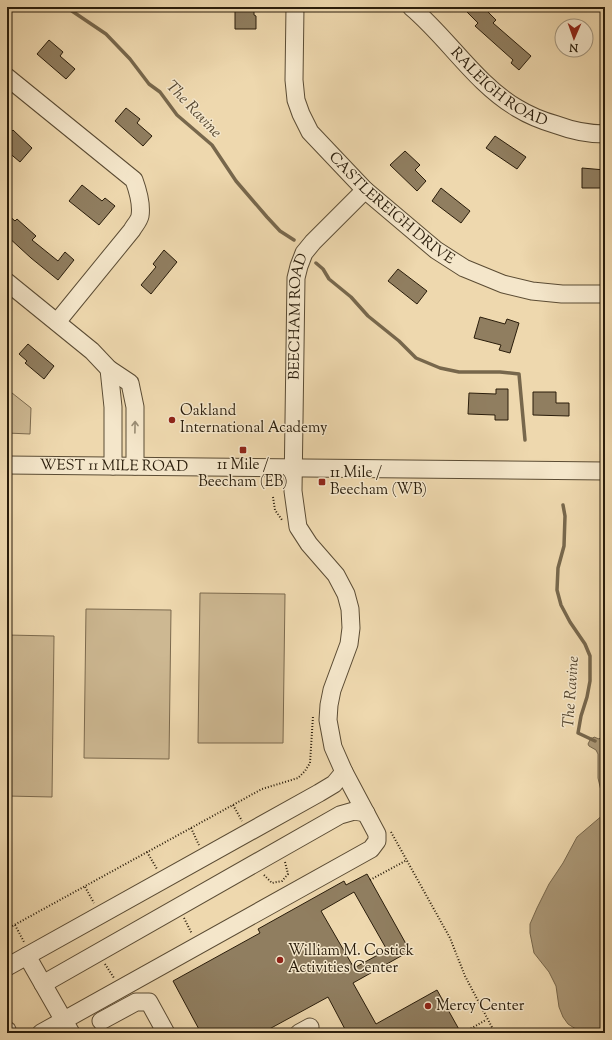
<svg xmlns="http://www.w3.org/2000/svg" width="612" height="1040" viewBox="0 0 612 1040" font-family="'Sorts Mill Goudy',serif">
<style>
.green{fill:#cdb892;stroke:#7c6a4e}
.water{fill:#ab9877;stroke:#77674c}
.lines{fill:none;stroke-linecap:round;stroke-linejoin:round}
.stream{stroke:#77674c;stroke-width:3.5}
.building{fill:#907e60;stroke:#2a1d0b;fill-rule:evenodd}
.minor-casing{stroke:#5b4c34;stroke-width:19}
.path{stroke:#2a1d0b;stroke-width:2;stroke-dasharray:1 2;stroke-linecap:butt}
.minor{stroke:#f4e6ca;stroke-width:17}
.oneway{stroke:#998c74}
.poi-dot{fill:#8f2418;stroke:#f4e6ca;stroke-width:1.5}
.labels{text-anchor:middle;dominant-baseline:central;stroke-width:3;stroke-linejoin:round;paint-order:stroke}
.street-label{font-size:15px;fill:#2a1d0b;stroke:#f4e6ca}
.poi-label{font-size:15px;fill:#2a1d0b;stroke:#f4e6ca;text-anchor:start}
.water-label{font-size:16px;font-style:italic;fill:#574831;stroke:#f4e6ca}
</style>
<rect width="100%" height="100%" fill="#eed8ae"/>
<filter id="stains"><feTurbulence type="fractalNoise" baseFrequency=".005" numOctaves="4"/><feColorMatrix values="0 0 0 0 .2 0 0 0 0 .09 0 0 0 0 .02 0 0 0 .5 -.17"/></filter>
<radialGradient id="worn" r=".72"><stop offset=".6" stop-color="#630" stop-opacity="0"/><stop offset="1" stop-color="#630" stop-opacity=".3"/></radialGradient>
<g class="green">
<polygon points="7,389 31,408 30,434 7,433"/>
<polygon points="200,593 285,594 283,743 198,743"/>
<polygon points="86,609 171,610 169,759 84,758"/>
<polygon points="7,635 54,636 52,797 7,796"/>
</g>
<g class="water">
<polygon points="605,733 605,800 602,795 598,778 598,754 596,750 589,746 588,744 591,738 593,738 594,737 599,739"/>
<polygon points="605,811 605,1033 582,1033 568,1024 563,1017 559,1007 556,986 549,972 534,953 530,933 530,924 537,908 549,884 563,863 577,837 604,814"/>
</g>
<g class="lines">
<g class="stream">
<polyline points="66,7 106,34 130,59 149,84 160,92 177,115 212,145 236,181 267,217 280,231 294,240"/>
<polyline points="316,263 323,269 329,279 351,297 368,316 399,341 416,358 440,368 459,372 500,372 519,374 525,440"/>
<polyline points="563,505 565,516 564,546 558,568 557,590 561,605 570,622 585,644 590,656 590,681 587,697 581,716 578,733 595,741"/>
</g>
</g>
<g class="building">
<polygon points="235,7 254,7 254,15 256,16 256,29 235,29"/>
<polygon points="462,7 483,7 496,20 493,23 531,56 519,70 511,63 513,60 475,26 478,23"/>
<polygon points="49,40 63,52 60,56 75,69 66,79 37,54"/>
<polygon points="126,108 140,119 137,123 152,136 143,146 115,121"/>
<polygon points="7,129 11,132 13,130 32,148 20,162 7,151"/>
<polygon points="495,136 526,157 517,169 486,148"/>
<polygon points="405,151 420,165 415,170 426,181 417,191 390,165"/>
<polygon points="582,168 605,170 605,188 582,188"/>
<polygon points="82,185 102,201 105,198 115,206 99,225 69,201"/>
<polygon points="441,188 470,211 461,223 432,201"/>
<polygon points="7,214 15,221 17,219 36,236 32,240 58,261 65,252 74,260 58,280 31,258 7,236"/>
<polygon points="164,250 177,262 151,294 141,285 156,267 153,264"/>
<polygon points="398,269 427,291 417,304 388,281"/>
<polygon points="480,317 505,324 507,319 519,323 510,353 499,350 501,345 474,338"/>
<polygon points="28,344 54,366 44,379 25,363 27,361 19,354"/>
<polygon points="496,389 508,389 508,420 495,420 495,415 468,414 469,393 496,394"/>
<polygon points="533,392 556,392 556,403 569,403 569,416 533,415"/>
<path d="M367 874 410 951 353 983 376 1024 437 990 461 1033H347L328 997 262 1033H201L173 981 260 933 258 929 344 881 346 885ZM354 892 387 950 354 968 321 911Z"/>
</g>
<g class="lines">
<g class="minor-casing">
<g id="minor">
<path id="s1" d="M295 7 294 80 296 100 301 114 310 132 365 190 436 250 464 268 503 284 532 291 562 294H605"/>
<path id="s2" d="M411 7C448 38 475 83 517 108 530 116 543 121 557 125 573 131 588 134 605 134"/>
<path d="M7 77 134 180C138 191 142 204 140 216 139 221 134 226 132 230L57 322"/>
<polyline points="7,282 92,351 109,369 130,383 135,407 135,466"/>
<polyline points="109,369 113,407 113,466"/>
<path id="s3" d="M7 465 605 471"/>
<polyline points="27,956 71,1033"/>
<path id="s4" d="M7 967 319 793 334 784 344 772 333 747 328 720 329 705 332 690 349 644 351 628 350 609 346 594 336 575 309 544 298 527 293 491 296 278 299 266 304 253 313 242 365 190"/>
<polyline points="43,984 340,815 354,811 366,813"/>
<polyline points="101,1021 136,1002 149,1002 166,1033"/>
<polyline points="7,1030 8,1033"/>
<polyline points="41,1033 371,849 377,841 377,834 344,772"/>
<polyline points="299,1033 310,1027"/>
</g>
</g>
<g class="path">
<polyline points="273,497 275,510 282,520"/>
<polyline points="233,805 242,821"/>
<polyline points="191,828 199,845"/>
<polyline points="391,832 450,938 465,976 495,1033"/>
<polyline points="147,852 157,869"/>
<polyline points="264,875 272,883 282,881 288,874 285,862"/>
<polyline points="370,880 407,860"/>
<polyline points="85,887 94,903"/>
<polyline points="184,918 192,934"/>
<polyline points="15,925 24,942"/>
<polyline points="7,929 262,789 298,778 305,771 310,763 313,716"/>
<polyline points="105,964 114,978"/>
<polyline points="179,1030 184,1033"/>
<polyline points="463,1033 486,1020"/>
</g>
<use href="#minor" class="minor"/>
</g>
<defs><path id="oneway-shaft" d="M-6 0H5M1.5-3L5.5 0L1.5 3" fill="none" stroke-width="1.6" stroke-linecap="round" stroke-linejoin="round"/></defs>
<use class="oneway" href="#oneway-shaft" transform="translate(135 427) rotate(-89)"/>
<g class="poi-dot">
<circle cx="172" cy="420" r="4"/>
<rect x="239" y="446" width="8" height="8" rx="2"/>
<rect x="318" y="478" width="8" height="8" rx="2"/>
<circle cx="280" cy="960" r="4"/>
<circle cx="428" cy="1006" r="4"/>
</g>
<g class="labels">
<g class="street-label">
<text stroke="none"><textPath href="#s2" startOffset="120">RALEIGH ROAD</textPath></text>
<text stroke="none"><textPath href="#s1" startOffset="240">CASTLEREIGH DRIVE</textPath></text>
<text stroke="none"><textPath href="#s4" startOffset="869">BEECHAM ROAD</textPath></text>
<text stroke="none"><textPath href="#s3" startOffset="107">WEST 11 MILE ROAD</textPath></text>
</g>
<g class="poi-label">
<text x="180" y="411">Oakland<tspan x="180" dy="17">International Academy</tspan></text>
<text x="243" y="465" text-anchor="middle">11 Mile /<tspan x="243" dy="17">Beecham (EB)</tspan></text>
<text x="330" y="473">11 Mile /<tspan x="330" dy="17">Beecham (WB)</tspan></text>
<text x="288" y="951">William M. Costick<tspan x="288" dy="17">Activities Center</tspan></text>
<text x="436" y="1006">Mercy Center</text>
</g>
<g class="water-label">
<text transform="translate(193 110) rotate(46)">The Ravine</text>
<text transform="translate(572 692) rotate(-86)">The Ravine</text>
</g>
</g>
<rect width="612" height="1040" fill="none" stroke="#eed8ae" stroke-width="24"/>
<rect x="8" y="8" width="596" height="1024" fill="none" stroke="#2a1d0b" stroke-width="2"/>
<rect x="12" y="12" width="588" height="1016" fill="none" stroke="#2a1d0b"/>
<g transform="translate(574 38) rotate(182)"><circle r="19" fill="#f4e6ca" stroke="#a3967e"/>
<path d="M0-3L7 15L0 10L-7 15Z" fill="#8f2418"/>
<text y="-6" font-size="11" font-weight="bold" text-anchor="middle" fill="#2a1d0b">N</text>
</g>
<rect width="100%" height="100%" filter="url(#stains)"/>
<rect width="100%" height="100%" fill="url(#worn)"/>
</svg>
